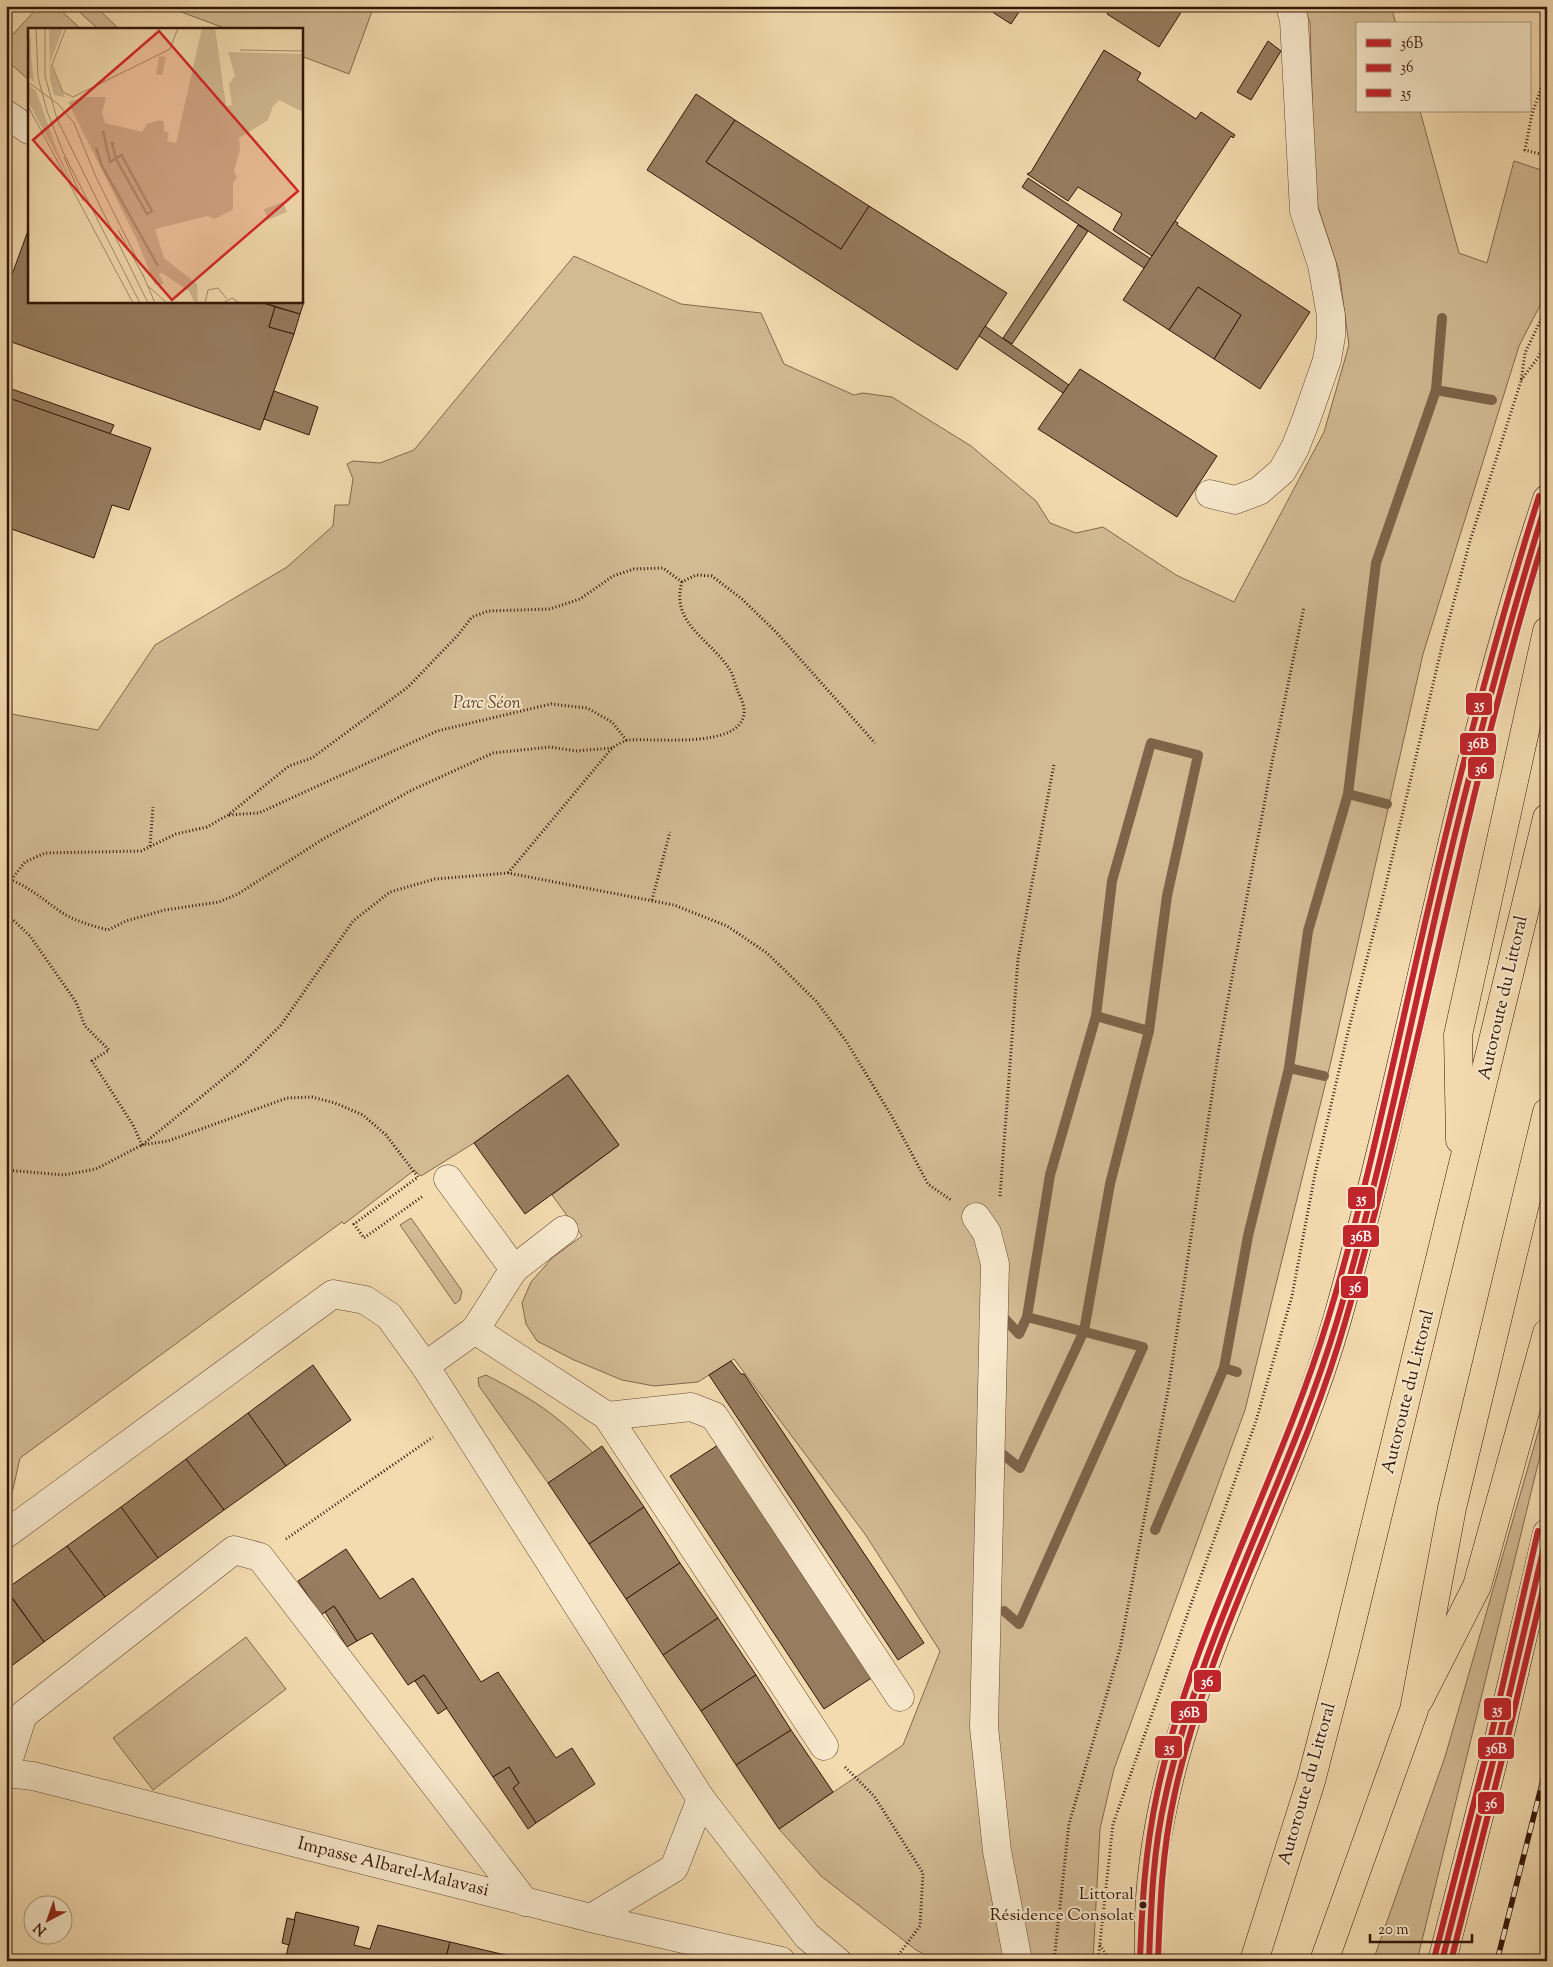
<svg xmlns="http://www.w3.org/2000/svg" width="1553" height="1967" viewBox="0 0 1553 1967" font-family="'Sorts Mill Goudy',serif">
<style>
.green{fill:#d2ba93;stroke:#82684e}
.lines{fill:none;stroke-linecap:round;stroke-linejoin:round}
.stream{stroke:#7f644a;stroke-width:10}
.building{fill:#977c5f;stroke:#331608}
.minor-casing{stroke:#634732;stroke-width:29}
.major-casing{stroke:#331608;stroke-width:29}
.highway-casing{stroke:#331608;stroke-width:29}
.path{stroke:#331608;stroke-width:3;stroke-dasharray:1 2.5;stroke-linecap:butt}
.minor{stroke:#f7e8cb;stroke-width:28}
.major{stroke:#f3dbaf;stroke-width:28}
.highway{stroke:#f3dbaf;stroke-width:28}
.rail-casing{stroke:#331608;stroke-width:5.5}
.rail{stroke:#f7e8cb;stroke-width:4;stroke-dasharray:11;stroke-linecap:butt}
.bus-1-casing{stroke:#f7e8cb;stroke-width:10}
.bus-2-casing{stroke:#f7e8cb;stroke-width:10}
.bus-3-casing{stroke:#f7e8cb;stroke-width:10}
.bus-1{stroke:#c0262c;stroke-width:6}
.bus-2{stroke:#c0262c;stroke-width:6}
.bus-3{stroke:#c0262c;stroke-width:6}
.bus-dot{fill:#331608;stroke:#f7e8cb;stroke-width:2}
.labels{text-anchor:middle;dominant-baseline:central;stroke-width:4;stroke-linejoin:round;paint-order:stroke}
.bus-label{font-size:17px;fill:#331608;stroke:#f7e8cb;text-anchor:end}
.park-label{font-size:18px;font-style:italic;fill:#634732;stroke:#f7e8cb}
.street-label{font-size:18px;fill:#331608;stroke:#f7e8cb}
.inset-river{fill:none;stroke:#b29876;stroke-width:2.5}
.inset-road{fill:none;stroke:#a68c6c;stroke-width:1}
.view{fill:#d62828;fill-opacity:0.15;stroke:#d62828;stroke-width:2.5}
.inset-edge{fill:none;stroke:#331608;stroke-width:2.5}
.line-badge{stroke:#f7e8cb;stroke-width:2}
.badge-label{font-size:14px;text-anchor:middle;font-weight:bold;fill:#fff}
</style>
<rect width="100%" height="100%" fill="#f3dbaf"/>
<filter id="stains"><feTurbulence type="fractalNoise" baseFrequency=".004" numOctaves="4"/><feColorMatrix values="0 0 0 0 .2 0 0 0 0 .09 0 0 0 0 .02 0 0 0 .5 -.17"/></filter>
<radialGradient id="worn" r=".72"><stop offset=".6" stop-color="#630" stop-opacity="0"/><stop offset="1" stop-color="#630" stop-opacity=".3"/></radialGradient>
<g class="green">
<polygon points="39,6 56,6 81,29 29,29 29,80 6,60 6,42"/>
<polygon points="73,6 95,6 119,29 98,29"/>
<polygon points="174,6 374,6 349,74 301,56 301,29 227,29 173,9"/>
<polygon points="1303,6 1391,6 1396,24 1357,24 1357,111 1420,111 1459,253 1487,263 1514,161 1547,172 1547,292 1519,346 1423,654 1332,1057 1245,1410 1114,1769 1100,1829 1093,1961 937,1961 916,1950 821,1876 779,1829 903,1745 940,1651 865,1534 734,1359 698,1382 654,1386 622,1380 574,1360 537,1341 526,1324 522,1303 531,1282 552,1258 582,1236 552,1195 619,1145 568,1075 474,1143 421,1176 415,1171 412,1172 344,1224 342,1222 20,1458 11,1498 6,1501 6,713 98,730 155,645 287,567 333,526 335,505 349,505 353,479 347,464 353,461 380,463 414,450 574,256 681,304 761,313 784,364 854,395 863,393 892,397 971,446 1036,501 1050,523 1076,533 1103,527 1176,575 1234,602 1324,432 1349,345 1339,271 1315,198 1310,22"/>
<polygon points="411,1218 462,1291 460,1300 455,1304 400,1225"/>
<path d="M486 1375C531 1398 559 1415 593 1453L548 1483 479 1386 478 1378Z"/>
<polygon points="1547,1401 1547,1427 1417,1961 1373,1961 1445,1757"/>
<polygon points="246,1637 286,1689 153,1790 113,1738"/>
</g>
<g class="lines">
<g class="stream">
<polyline points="1436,390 1492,400"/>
<polyline points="1348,794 1387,804"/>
<polyline points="1096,1016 1149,1031"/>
<polyline points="1289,1068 1324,1076"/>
<polyline points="1224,1368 1237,1372"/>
<polyline points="1001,1453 1020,1468 1084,1331 1110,1184 1149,1031 1167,896 1198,755 1151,743 1112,881 1096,1016 1050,1175 1027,1317 1019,1334 1004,1318"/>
<polyline points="1155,1530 1224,1368 1248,1236 1289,1068 1308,931 1348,794 1376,563 1436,390 1442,318"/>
<polyline points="1004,1611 1019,1624 1143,1347 1027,1317"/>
</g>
</g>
<g class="building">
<polygon points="983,6 1023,6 1011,24"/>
<polygon points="1112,6 1185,6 1159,47 1107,14"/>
<polygon points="1268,41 1281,51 1251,100 1237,92"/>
<polygon points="1104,50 1141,73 1137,80 1196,119 1201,112 1235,135 1233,138 1231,136 1152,256 1113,230 1122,214 1078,187 1068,201 1027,174 1031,172"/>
<polygon points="696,94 735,120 706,162 841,249 869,206 1007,293 957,370 647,170"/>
<polygon points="735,120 869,206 841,249 706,162"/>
<polygon points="1028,178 1151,259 1144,268 1022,187"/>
<polygon points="1175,221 1178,223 1177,225 1310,312 1260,389 1214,359 1241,315 1198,287 1169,330 1123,300"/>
<polygon points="1078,225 1088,231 1012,344 1003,338"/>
<polygon points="29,228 29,301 258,301 275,307 269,327 294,334 260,430 6,340 6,291"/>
<polygon points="1198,287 1241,315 1214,359 1169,330"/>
<polygon points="258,301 301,301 304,302 300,314"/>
<polygon points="275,307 300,314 294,334 269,327"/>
<polygon points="985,326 1069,385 1063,393 979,336"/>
<polygon points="1080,369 1217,456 1177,517 1038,429"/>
<polygon points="6,387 114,425 110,434 6,397"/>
<polygon points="274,391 318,407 309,435 264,419"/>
<polygon points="6,397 151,448 129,510 112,505 94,558 6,527"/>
<polygon points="568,1075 619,1145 525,1214 474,1143"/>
<polygon points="731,1361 741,1374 744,1374 924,1643 898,1660 709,1375"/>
<polygon points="313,1365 351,1420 286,1466 248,1413"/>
<polygon points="248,1413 286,1466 224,1510 186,1459"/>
<polygon points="718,1445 873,1677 824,1709 670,1476"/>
<polygon points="602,1446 644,1507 589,1544 548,1483"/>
<polygon points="186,1459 224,1510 158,1558 121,1507"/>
<polygon points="121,1507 158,1558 105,1597 67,1546"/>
<polygon points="644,1507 680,1563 626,1599 589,1544"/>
<polygon points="67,1546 105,1597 44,1642 6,1589"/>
<polygon points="346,1549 380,1599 413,1578 481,1682 498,1672 556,1758 572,1748 595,1784 536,1823 513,1788 519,1783 509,1767 493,1777 424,1675 408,1685 372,1633 357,1641 334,1606 321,1615 298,1581"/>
<polygon points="680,1563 718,1618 663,1655 626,1599"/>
<polygon points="6,1590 44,1642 6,1670"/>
<polygon points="334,1606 357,1641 347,1647 325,1612"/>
<polygon points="718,1618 756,1675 701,1711 663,1655"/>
<polygon points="424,1675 447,1708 438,1714 415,1681"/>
<polygon points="756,1675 791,1730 736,1765 701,1711"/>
<polygon points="791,1730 833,1792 779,1829 736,1765"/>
<polygon points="509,1767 519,1783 513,1788 536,1823 528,1829 493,1777"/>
<polygon points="296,1912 359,1927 354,1945 370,1949 378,1925 450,1942 445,1961 285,1961"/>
<polygon points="287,1918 295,1920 289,1945 282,1943"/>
<polygon points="450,1942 531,1961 445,1961"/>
</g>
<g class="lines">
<g class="minor-casing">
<g id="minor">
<polyline points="6,114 29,130"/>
<polyline points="1210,494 1235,500 1259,491 1282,471 1295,448 1306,420 1327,360 1331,336 1331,316 1322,265 1304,211 1294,20 1290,6"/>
<polyline points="976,1217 987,1233 995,1264 984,1727 997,1851 1018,1961"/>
<polyline points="514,1269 564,1230"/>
<polyline points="475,1330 607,1416 824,1746"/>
<polyline points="425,1366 475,1330 514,1269 448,1179"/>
<polyline points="607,1416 691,1407 714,1416 900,1697"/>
<polyline points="6,1534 333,1294 365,1300 389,1316 425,1366 701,1799 807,1936 837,1961"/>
<polyline points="6,1768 23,1715 234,1550 260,1557 525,1902"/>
<polyline points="6,1773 33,1776 591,1918 781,1961"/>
<polyline points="591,1918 674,1868 701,1799"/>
</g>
</g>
<g class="major-casing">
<g id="major">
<polyline points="1419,1700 1477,1586 1547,1333"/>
<path d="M1149 1961C1139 1732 1276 1533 1337 1320 1414 1048 1457 767 1547 499"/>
<polyline points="1442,1961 1500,1734 1547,1533"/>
</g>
</g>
<g class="highway-casing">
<g id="highway">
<polyline points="1460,1140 1458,1035 1547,631"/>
<polyline points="1254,1961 1311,1781 1345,1650 1547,818"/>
<polyline points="1324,1961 1414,1710 1452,1508 1547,1112"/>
</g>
</g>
<g class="path">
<polyline points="1547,72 1532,114 1525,150 1547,156"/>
<polyline points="1521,380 1537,359 1547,341"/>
<path d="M612 748 576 751 550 747 493 753 412 790 323 839 238 894 219 902 165 910 126 921 108 930C93 926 78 922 64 914 46 902 31 888 11 880L25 862 45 853 141 851 176 834 207 827 228 815 289 766 312 758 408 687 458 635 472 617 488 611 550 609 580 599 613 576 634 569 663 568 682 582"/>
<polyline points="229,815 259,813 437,731 551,704 587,708 612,722 627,741"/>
<polyline points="150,846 153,807"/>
<path d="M508 873 612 748C617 745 623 741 629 740 656 738 739 749 744 714 745 706 741 698 738 692 735 684 733 673 728 667 708 638 670 622 682 582L696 575 712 576 742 599 776 632 875 743"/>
<polyline points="6,877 11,880 6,887"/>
<polyline points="652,900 670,832"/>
<polyline points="6,909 9,916 30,936 76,1002 85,1026 109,1050 92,1061 133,1125 142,1145 168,1141 287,1098 312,1097 335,1103 363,1115 386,1135 418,1177 354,1224 364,1238 423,1196"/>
<polyline points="6,1170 64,1175 96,1169 142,1145 245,1061 281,1025 353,921 390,892 435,879 508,873 674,905 727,926 767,953 816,1001 846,1041 891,1115 928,1184 951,1200"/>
<polyline points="1000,1196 1018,959 1054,764"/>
<polyline points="286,1539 433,1437"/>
<polyline points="845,1767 874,1796 923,1873 920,1926 894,1961"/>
<polyline points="1100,1945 1110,1961"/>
<polyline points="1054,1961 1069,1824 1120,1649 1169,1385 1219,1048 1272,762 1304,607"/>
<polyline points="1098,1961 1113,1824 1256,1421 1292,1296 1315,1174 1348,1032 1385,888 1443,642 1470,541 1521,381 1525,353 1547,307"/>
</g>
<use href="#minor" class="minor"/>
<use href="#major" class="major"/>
<use href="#highway" class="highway"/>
<g class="rail-casing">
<polyline id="rail" points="1497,1961 1547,1764"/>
</g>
<use href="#rail" class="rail"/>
<g class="bus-1-casing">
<g id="bus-1">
<path d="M1149 1961C1151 1904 1153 1849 1166 1794 1202 1630 1289 1481 1337 1321 1378 1184 1406 1044 1438 905 1470 769 1505 634 1547 500"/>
<polyline points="1442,1961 1500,1734 1547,1534"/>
</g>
</g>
<g class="bus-2-casing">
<g id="bus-2">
<path d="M1158 1961C1160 1905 1162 1852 1174 1797 1209 1631 1300 1482 1346 1319 1421 1058 1465 789 1547 529"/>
<polyline points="1451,1961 1508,1736 1547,1572"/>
</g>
</g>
<g class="bus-3-casing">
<g id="bus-3">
<polyline points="1434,1959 1492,1732 1538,1531"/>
<path d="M1140 1961C1142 1903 1145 1851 1157 1794 1191 1632 1280 1478 1328 1319 1369 1185 1396 1046 1428 910 1460 771 1496 633 1539 496"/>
</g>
</g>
<use href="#bus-1" class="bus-1"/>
<use href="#bus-2" class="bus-2"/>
<use href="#bus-3" class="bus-3"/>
</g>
<circle class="bus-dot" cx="1143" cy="1905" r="4.5"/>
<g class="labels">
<g class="bus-label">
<text x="1134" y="1895">Littoral<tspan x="1134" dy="21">Résidence Consolat</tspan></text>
</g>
<g class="park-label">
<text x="487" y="704">Parc Séon</text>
</g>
<g class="street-label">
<text transform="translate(1504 998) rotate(-77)">Autoroute du Littoral</text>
<text transform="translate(1409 1392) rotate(-76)">Autoroute du Littoral</text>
<text transform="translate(1308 1784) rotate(-74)">Autoroute du Littoral</text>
<text transform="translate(393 1868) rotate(14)">Impasse Albarel-Malavasi</text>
</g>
</g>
<g transform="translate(28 28)">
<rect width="275" height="275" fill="#f3dbaf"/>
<path d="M21 0H35L22 35 37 69 26 67 22 52ZM174 0H187L198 78 204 77 201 56 207 48 200 24 275 26V84L251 72 245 78 240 92 211 110 212 121 206 143 209 149 205 155V182L186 191 180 188 127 201 136 230 169 256 170 275H167L161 263 134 245 131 246 136 256 127 257 108 210 40 74 58 69H78L74 85 77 95 114 104 119 96 132 92 136 94V103L141 105 139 113 148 115ZM3 10V27L6 54 0 48V11ZM131 28 138 29 134 47 128 46ZM0 56 8 63 29 122 50 168 0 73ZM255 174 259 184 240 192 236 181Z" fill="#d2ba93"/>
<path class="inset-river" d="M75 103 82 134 95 126M86 115H84L88 131 119 186 124 183 94 128M68 120 74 138 130 238"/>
<path class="inset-road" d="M8 0 10 49 19 83 35 124 112 275M17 0V48L29 91 120 275M38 0 24 37 35 64 45 69 142 21 150 0M212 22 275 23M0 54 30 76 46 95 68 149 110 233M0 78 105 275M36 129 55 173M90 202 116 249M115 247 127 275M120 258 139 275M177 275 180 262 190 260 199 271M195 275 204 270 212 275"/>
<path class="view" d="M131 3 270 163 144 272 5 112Z"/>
<rect width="275" height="275" class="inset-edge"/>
</g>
<g class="line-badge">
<rect x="1465" y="692" width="28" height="24" rx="5" fill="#c0262c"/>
<rect x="1459" y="732" width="38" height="24" rx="5" fill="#c0262c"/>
<rect x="1467" y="756" width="28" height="24" rx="5" fill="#c0262c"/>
<rect x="1347" y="1186" width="29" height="24" rx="5" fill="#c0262c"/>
<rect x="1342" y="1224" width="38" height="24" rx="5" fill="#c0262c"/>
<rect x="1340" y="1275" width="29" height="24" rx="5" fill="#c0262c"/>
<rect x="1193" y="1669" width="29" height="24" rx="5" fill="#c0262c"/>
<rect x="1483" y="1697" width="29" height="24" rx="5" fill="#c0262c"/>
<rect x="1170" y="1700" width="38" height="24" rx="5" fill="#c0262c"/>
<rect x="1154" y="1735" width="29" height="24" rx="5" fill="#c0262c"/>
<rect x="1477" y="1736" width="38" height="24" rx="5" fill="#c0262c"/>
<rect x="1477" y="1791" width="28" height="24" rx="5" fill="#c0262c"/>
</g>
<g class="badge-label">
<text x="1479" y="709">35</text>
<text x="1478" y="748">36B</text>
<text x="1481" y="773">36</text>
<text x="1361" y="1203">35</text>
<text x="1361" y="1241">36B</text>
<text x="1355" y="1292">36</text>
<text x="1207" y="1686">36</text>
<text x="1497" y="1714">35</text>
<text x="1189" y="1717">36B</text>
<text x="1169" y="1752">35</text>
<text x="1496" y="1753">36B</text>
<text x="1491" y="1808">36</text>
</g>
<rect width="1553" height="1967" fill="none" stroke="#f3dbaf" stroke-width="25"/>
<rect x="8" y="8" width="1538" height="1952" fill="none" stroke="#331608" stroke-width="2.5"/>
<rect x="12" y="12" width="1528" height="1942" fill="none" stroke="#331608"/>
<rect x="1356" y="22" width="175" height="90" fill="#f7e8cb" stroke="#a9947d"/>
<rect x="1366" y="39" width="25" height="8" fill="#c0262c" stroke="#a9947d"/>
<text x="1400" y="48" font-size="15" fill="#331608">36B</text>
<rect x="1366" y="64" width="25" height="8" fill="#c0262c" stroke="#a9947d"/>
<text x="1400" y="72" font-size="15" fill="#331608">36</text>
<rect x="1366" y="89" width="25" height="8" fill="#c0262c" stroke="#a9947d"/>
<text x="1400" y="98" font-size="15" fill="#331608">35</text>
<g transform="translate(48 1920) rotate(221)"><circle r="24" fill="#f7e8cb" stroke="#a9947d"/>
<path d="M0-4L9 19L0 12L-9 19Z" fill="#8f2418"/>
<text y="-8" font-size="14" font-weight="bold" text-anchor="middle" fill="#331608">N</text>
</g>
<path d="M1370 1934v8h102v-8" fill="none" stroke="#331608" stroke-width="2.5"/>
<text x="1378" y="1934" font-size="15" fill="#331608" stroke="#f7e8cb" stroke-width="4" paint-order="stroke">20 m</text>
<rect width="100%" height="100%" filter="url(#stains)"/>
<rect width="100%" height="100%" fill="url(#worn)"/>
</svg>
